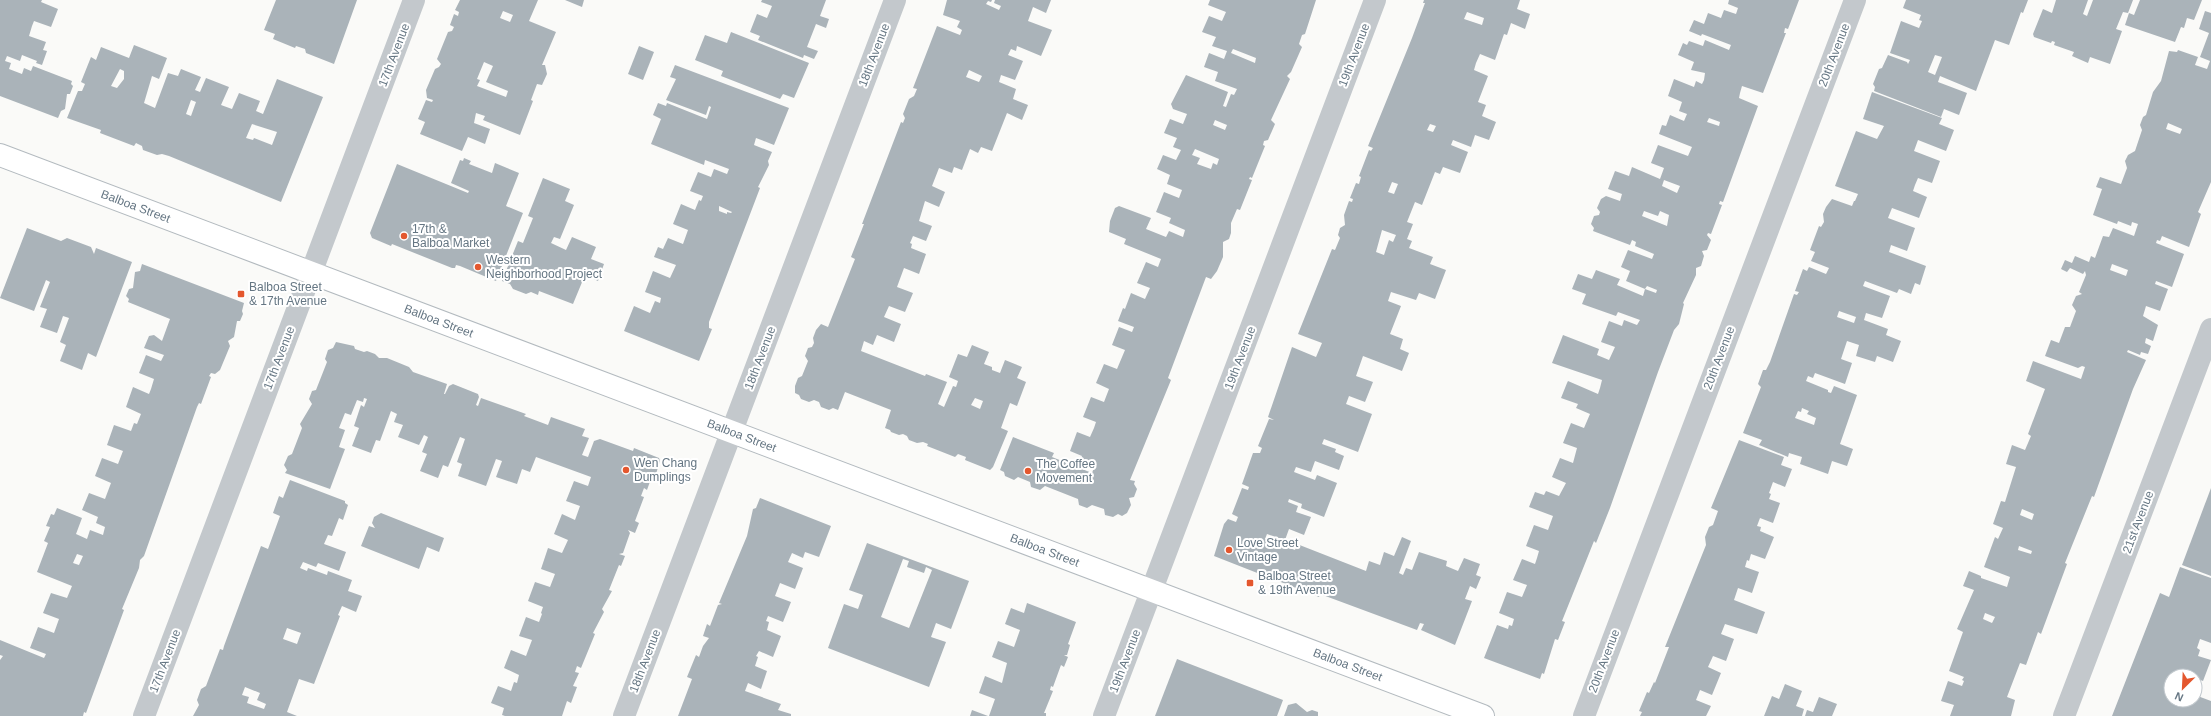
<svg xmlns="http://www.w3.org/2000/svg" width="2211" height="716" viewBox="0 0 2211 716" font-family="Helvetica,sans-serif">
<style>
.building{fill:#aab3b9;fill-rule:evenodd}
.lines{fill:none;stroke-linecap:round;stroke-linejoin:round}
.secondary-casing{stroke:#b3babf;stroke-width:24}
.street{stroke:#c3c8cc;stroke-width:22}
.secondary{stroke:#fff;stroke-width:22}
.poi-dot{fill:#e4572e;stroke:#fff;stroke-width:1.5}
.labels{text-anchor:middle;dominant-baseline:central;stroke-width:4;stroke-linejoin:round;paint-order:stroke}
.street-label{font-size:12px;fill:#657683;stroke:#fff}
.poi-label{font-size:12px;fill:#657683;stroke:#fff;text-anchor:start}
</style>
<rect width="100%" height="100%" fill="#fafaf8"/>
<g class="building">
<polygon points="0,0 42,0 41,2 58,9 51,27 34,21 32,26 29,36 46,42 43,50 47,51 42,65 36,63 37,61 22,55 20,61 7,56 5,61 11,63 9,69 22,74 24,68 31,71 33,66 72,81 71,84 73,86 70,94 67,94 65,109 61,111 58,118 0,96"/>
<polygon points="276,0 357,0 334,64 306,53 305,49 296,46 295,48 273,39 275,34 264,30"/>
<path d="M460 0H538L529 21 556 32 542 65H545L547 74 542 85 537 84 531 100 533 101 520 135 483 120 485 116 476 113 474 123 490 129 485 144 468 137 462 151 420 134 425 122 418 119 426 100 432 102 433 100 427 98 426 90 435 69 439 67 441 64 437 59 448 32 452 31 454 27 450 25 454 14 458 16 459 12 455 10ZM503 11 513 15 510 22 500 18ZM484 62 493 66 486 82 508 91 506 97 477 86 480 80 477 79Z"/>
<polygon points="565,0 584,0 582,7"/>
<polygon points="762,0 826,0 820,16 829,19 826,28 816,24 807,47 818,51 814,59 804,55 803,58 758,40 760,36 750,32 757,14 767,18 772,6 761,2"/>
<path d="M947 0H992L991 2 988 1 986 4 999 10 1001 6 994 3 995 0H1051L1046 13 1033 7 1028 21 1052 30 1041 56 1017 46 1016 51 1011 49 1008 55 1023 61 1015 80 1001 75 999 82 1016 89 1013 99 1028 105 1022 120 1007 113 992 151 981 147 978 153 970 149 962 170 954 167 952 173 939 168 932 186 945 192 939 207 925 201 919 221 932 226 926 241 913 236 910 243 912 244 911 248 926 254 919 274 904 268 897 287 913 293 905 312 889 306 884 317 901 324 894 342 877 335 873 345 864 341 861 351 925 376 926 374 947 382 938 404 944 407 953 386 956 387 958 381 949 377 958 354 967 357 972 345 989 352 984 364 992 367V370L1000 373 1005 360 1022 367 1017 378 1026 382 1017 406 1010 403 1001 428 1008 431 993 467 990 470 965 460 966 457 958 454 955 457 927 446 928 444 923 442 917 443 909 440 907 436 903 434 899 435 891 432 890 430 885 428 891 410 845 392 838 410 833 408 829 410 821 407 819 402 814 400 809 402 801 399 799 395 795 393V386L798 378 802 376 808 361 805 356 808 348 812 347 814 343 813 338 816 330 821 324 828 327 855 259 851 257 864 224H862L901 122 903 123 905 118 903 114 909 99 914 96 917 89 913 88 937 26 960 35 962 30 957 27 960 21 943 15ZM969 70 982 76 979 82 966 77ZM975 398 983 401 980 409 971 405Z"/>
<path d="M1210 0H1316L1305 34 1302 35 1299 44 1302 47 1291 72 1287 76 1290 79 1271 120 1275 124 1268 140 1264 141 1263 145 1265 146 1252 178 1250 177 1249 179 1252 180 1240 210 1237 209 1231 223V233L1229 239 1223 242V257L1217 271 1211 279 1206 277 1168 378 1171 380 1130 480 1135 481 1134 484 1137 489 1134 497 1129 498 1131 505 1127 513 1122 516 1118 514 1113 517 1105 515 1104 509 1092 505 1087 508 1079 505 1078 499 1045 486 1040 490 1031 487 1030 482 1018 477 1014 480 1005 476 1004 472 1000 470 1013 437 1054 453 1052 457 1092 473 1095 465 1081 460 1082 456 1070 451 1077 432 1090 437 1094 428 1096 422 1083 417 1091 397 1104 402 1109 389 1096 383 1104 364 1117 369 1125 350 1112 345 1119 327 1132 332 1134 327 1118 321 1123 308 1125 309 1131 293 1145 299 1150 288 1137 283 1146 262 1158 267 1161 259 1124 244 1126 239 1109 232 1110 221 1115 208 1119 206 1151 218 1146 229 1166 237 1169 231 1183 237 1185 230 1169 223 1171 218 1156 212 1164 192 1179 198 1182 190 1167 184 1170 175 1157 169 1163 155 1176 160 1181 150 1173 147 1177 138 1164 133 1170 119 1183 124 1187 114 1173 109 1171 104 1186 75 1228 92 1223 106 1226 107 1231 94 1234 95 1237 89 1215 81 1218 72 1204 67 1209 53 1224 59 1227 51 1212 46 1216 37 1202 32 1209 16 1222 21 1226 12 1208 5ZM1233 49 1256 58 1255 63 1231 53ZM1215 120 1227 125 1225 130 1213 125ZM1195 149 1219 159 1217 165 1213 163 1211 169 1197 164 1200 158 1192 155Z"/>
<path d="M1424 0H1520L1517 9 1530 14 1525 29 1511 23 1507 35 1504 34 1495 60 1480 54 1476 63 1474 70 1488 76 1478 102 1486 105 1482 116 1496 122 1489 140 1475 135 1471 147 1453 140 1451 145 1468 152 1460 173 1443 167 1440 174 1435 172 1422 205 1415 202 1407 222 1413 224 1407 239 1412 241 1409 248 1433 257 1430 264 1446 270 1435 299 1419 293 1416 300 1391 292 1388 301 1401 306 1390 334 1403 339 1400 349 1409 353 1402 371 1363 356 1356 376 1373 382 1365 402 1349 396 1346 404 1372 414 1358 452 1324 439 1322 444 1336 449 1335 452 1344 456 1339 470 1315 461 1311 472 1296 467 1294 472 1315 480 1317 475 1337 483 1324 517 1301 508 1302 504 1289 499 1288 502 1298 506 1296 512 1311 517 1304 535 1289 529 1285 540 1267 534 1265 539 1295 550 1297 544 1366 571 1369 561 1380 565 1384 552 1394 556 1402 537 1411 541 1399 573 1403 575 1406 568 1412 570 1419 552 1447 561 1446 566 1458 571 1464 558 1480 564 1476 575 1481 577 1476 589 1470 586 1465 599 1472 601 1455 645 1421 630 1424 624 1420 623 1417 630 1320 594 1319 597 1214 556 1224 524 1228 519 1236 522 1238 517 1232 514 1242 488 1248 490 1249 487 1242 484 1253 453H1260L1262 448 1258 446 1269 419 1274 420 1268 417 1292 347 1316 357 1322 343 1298 334 1332 249 1335 250 1340 238 1338 235 1340 228 1345 225 1344 215 1349 201 1352 202 1353 199 1350 198 1356 183 1359 184 1361 177 1359 176 1369 150 1371 151 1373 148 1368 146 1412 38 1425 3H1423ZM1467 12 1484 18 1482 25 1464 19ZM1430 124 1436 126 1433 132 1427 130ZM1392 182 1398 184 1394 194 1388 192ZM1382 230 1396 235 1393 242 1389 240 1384 255 1376 252Z"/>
<path d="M1729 0H1799L1788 29 1785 28 1784 33H1786L1763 93 1742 86 1740 93 1739 98 1758 106 1723 202 1720 201 1719 204 1722 205 1711 234 1708 233 1707 235 1711 240 1707 250 1702 251 1704 256 1701 266 1696 268V275L1683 303 1684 304 1679 324 1674 330 1658 372 1610 508 1596 543 1594 541 1562 621 1565 622 1558 640 1555 639 1544 674 1542 673 1540 679 1484 658 1497 625 1508 629 1509 625 1512 626 1514 619 1499 613 1507 592 1522 597 1527 585 1513 580 1522 559 1535 564 1537 558 1539 551 1526 546 1534 525 1548 530 1553 516 1529 507 1535 492 1544 495 1546 491 1559 496 1566 483 1552 477 1560 458 1573 463 1577 448 1563 443 1571 423 1584 428 1590 414 1576 408 1578 404 1561 398 1567 383 1568 381 1598 394 1600 388 1602 380 1552 363 1563 335 1599 349 1597 355 1609 360 1615 347 1601 342 1609 321 1622 326 1624 320 1637 325 1640 320 1618 312 1616 316 1582 304 1586 294 1572 289 1578 274 1592 279 1596 270 1620 279 1617 285 1643 296 1645 289 1626 281 1630 271 1621 267 1628 250 1652 259 1654 254 1635 246 1636 242 1632 240 1630 245 1593 231 1594 228 1591 224 1594 216 1599 215 1600 212 1597 208 1601 199 1606 196 1620 201 1622 194 1608 189 1615 171 1629 176 1632 167 1660 179 1664 168 1651 163 1658 145 1688 156 1692 147 1659 134 1662 125 1666 126 1670 115 1684 121 1687 114 1679 111 1682 102 1668 96 1674 79 1694 87 1696 81 1702 84 1704 80 1705 73 1691 70 1694 62 1678 55 1683 43 1687 45 1689 41 1703 46 1705 40 1729 50 1731 45 1702 34 1701 36 1689 31 1694 20 1704 24 1708 13 1721 18 1724 10 1736 14 1738 8 1728 4ZM1709 118 1720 122 1719 126 1707 122ZM1664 180 1680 186 1677 193 1662 186ZM1644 211 1658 216 1660 211 1669 215 1667 226 1642 216ZM1647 286 1657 290 1656 293 1645 289Z"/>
<path d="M1906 0H2028L2023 13 2021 12 2009 45 1995 40 1976 91 1940 76 1938 82 1967 93 1959 115 1944 109 1941 117 1874 91 1875 87 1873 84 1879 69 1882 68 1888 55 1907 62 1908 64 1910 60 1890 53 1901 21 1919 28 1922 21 1919 20 1921 15 1903 8ZM1935 55 1942 57 1935 75 1928 72Z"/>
<polygon points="2056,0 2088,0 2083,14 2087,16 2093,0 2133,0 2128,13 2123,12 2116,29 2122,31 2110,64 2090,57 2088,63 2072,56 2074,52 2054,45 2055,42 2052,41 2051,43 2034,37 2033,34 2043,9 2052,13"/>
<polygon points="2140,0 2202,0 2194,20 2187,18 2184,28 2181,27 2175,42 2125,25 2129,13 2134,15"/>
<path d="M2205 11 2211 13V182L2198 212 2201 214 2189 247 2162 236 2160 241 2157 240 2156 243 2184 254 2172 287 2156 281 2155 284 2168 289 2160 311 2146 306 2143 316 2158 325 2153 341 2146 338 2145 343 2151 346 2148 354 2141 352 2140 355 2128 350 2127 352 2146 360 2133 389 2094 497 2092 496 2065 563 2067 564 2041 634 2038 632 2026 665 2020 663 2007 697 2015 700 2011 716H1950L1954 705 1941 701 1948 681 1962 686 1964 681 1962 680 1964 677 1949 671 1963 632 1957 629 1974 590 1963 586 1969 571 1981 576V578L2007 587 2010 577 1984 567 1995 537 1998 539 2003 528 1993 524 2001 501 2005 502 2016 467 2006 464 2012 445 2025 450 2031 436 2028 434 2045 389 2026 381 2033 361 2081 379 2085 367 2082 366 2078 368 2045 356 2051 340 2059 343 2065 327H2070L2076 311 2072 305 2076 296 2082 294 2079 292 2086 275 2085 271 2083 274 2070 268 2067 272 2061 269 2065 260 2072 263 2075 256 2089 262 2091 256 2095 258 2103 236 2109 237 2113 228 2134 236 2138 224 2132 222 2131 226 2118 221 2117 224 2093 215 2102 189 2096 187 2100 177 2121 184 2127 168 2125 161 2128 155 2135 151 2142 130 2140 125 2143 117 2146 115 2153 92 2161 81 2169 51 2177 52 2178 50 2198 57 2195 65 2207 69 2210 61 2200 57 2209 33 2199 29ZM2168 123 2182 129 2180 134 2166 129ZM2112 264 2128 270 2126 276 2110 270ZM2022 509 2034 514 2032 520 2020 515ZM2019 546 2032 551 2031 554 2018 550ZM1985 613 1995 617 1992 623 1983 619Z"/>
<polygon points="731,32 809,63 794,98 783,94 780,99 721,76 723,71 695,60 705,35 727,43"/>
<path d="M134 45 167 58 159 79 152 76 144 103 155 108 168 73 178 76 181 69 201 77 195 90 200 92 206 78 229 87 221 105 232 109 239 93 260 101 256 111 263 114 277 79 323 97 281 202 169 156 162 154 157 155 143 150 142 146 136 143 134 146 100 133 101 130 67 118 78 91H82L85 84 81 82 91 57 96 60 101 47 129 58ZM120 69 124 71V79L117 88 111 86ZM191 100 196 102 191 116 186 114ZM252 124 277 132 272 145 254 138 253 140 246 138Z"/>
<polygon points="639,46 654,52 643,80 628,74"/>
<path d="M675 65 789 108 774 145 756 138 754 145 772 152 768 161 769 165 758 187 760 188 709 322V328L712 329 699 361 624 331 634 306 650 313 655 301 660 303 661 298 645 292 653 271 670 278 676 265 654 257 658 247 663 249 668 238 683 244 688 230 673 224 681 204 695 210 699 200 701 201 703 196 690 191 698 172 711 177 714 169 727 174 729 169 705 160 704 165 651 144 661 119 653 115 658 103 666 106 667 103 707 119 711 107 709 106 706 115 666 100 676 79 670 77ZM719 206 732 212 731 213 727 212V214L719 211Z"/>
<path d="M1872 92 1942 118 1939 124 1954 130 1946 151 1918 140 1914 151 1940 161 1932 183 1918 178 1915 185 1913 191 1927 197 1919 218 1892 208 1888 218 1915 228 1907 251 1891 245 1889 252 1926 266 1920 285 1915 283 1911 294 1899 289 1897 293 1865 281 1863 286 1890 296 1882 318 1866 313 1864 320 1888 329 1886 335 1901 341 1893 362 1877 356 1875 362 1856 356 1859 345 1847 341 1841 359 1852 363 1845 384 1815 373 1813 378 1808 376 1806 381 1828 390V392L1831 393 1834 386 1857 395 1840 444 1853 449 1847 466 1832 461 1828 474 1800 464 1802 457 1789 453 1788 457 1759 445 1762 440 1743 433 1761 387 1758 384 1763 370H1766L1770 362 1794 294 1797 295 1799 292 1795 291 1803 269 1807 271 1809 267 1826 274 1829 268 1811 261 1815 252 1810 250 1819 226 1821 227 1824 222 1823 214 1826 207 1832 199 1852 206 1854 201H1855L1858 194 1835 186 1856 131 1877 139 1884 126 1863 119ZM1839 311 1856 317 1854 323 1837 317ZM1802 408 1809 411 1807 414 1816 418 1814 425 1795 418 1798 411 1801 412Z"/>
<polygon points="464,158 471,161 469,164 492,173 495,163 519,173 506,206 523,213 496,281 460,266 456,265 455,268 452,268 392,244 391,246 372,238 370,233 397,164 468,193 469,191 451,183 460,160 463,161"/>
<polygon points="543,178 570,189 565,201 574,205 560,239 554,237 551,243 566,250 572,237 596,247 591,259 604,264 598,281 585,275 573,304 539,291 538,295 531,292 526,294 513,289 510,284 502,281 518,241 523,243 533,218 528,216"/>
<polygon points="27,228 61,241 67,238 91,247 94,254 96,248 132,262 96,357 88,353 82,370 60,361 66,345 60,342 69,318 63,316 57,333 40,327 47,309 40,307 50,282 46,280 34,311 0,298"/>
<path d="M142 264 244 303 242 311 243 314 240 321H237L234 337 228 341 230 346 220 370 215 374 211 373 209 376 211 377 201 404 199 403 197 407 144 556 140 560 139 568 122 609 124 610 86 713 84 712 83 716H0V660L3 656 0 655V640L44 658 46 654 30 648 38 627 54 633 59 619 43 613 51 593 67 598 72 586 37 572 48 543 44 541 50 527 46 526 51 514 54 515 57 508 82 518 76 534 87 539 90 530 103 535 105 527 96 523 98 517 82 510 89 493 105 499 111 483 95 476 102 458 118 464 123 451 107 445 114 425 131 431 134 423 137 424 141 414 126 407 133 387 149 394 151 389 154 379 139 373 146 355 161 361 164 355 144 348 149 336 154 335 162 341 170 319 128 302 129 299 126 296 129 289 133 288 135 272 140 271ZM77 554 83 556 79 565 73 563Z"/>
<polygon points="336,342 354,346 355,349 364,352 367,351 375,354 379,358 387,358 409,367 413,372 447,384 444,394 445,394 449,386 453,384 478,394 479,397 476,405 478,406 481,398 526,414 524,416 548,425 551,417 585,429 582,436 589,438 582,455 588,457 594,441 600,439 633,451 634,448 659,458 660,461 656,474 653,473 647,490 644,488 641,496 644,497 635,521 639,523 635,533 628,530 630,533 623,553 619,554 625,556 621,566 619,565 609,590 612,591 602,609 604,612 593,633 595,634 581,668 577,666 575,672 579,673 573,686 577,687 571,703 567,701 562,716 505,716 502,715 504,708 491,703 498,686 511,691 514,682 517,683 519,675 504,668 511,650 526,656 532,640 519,636 526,617 539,622 542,614 541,613 543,607 528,601 535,582 550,587 555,574 541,569 548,548 562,553 568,540 554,534 562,514 575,520 580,506 566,501 574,481 588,486 591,477 536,457 530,472 522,469 517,484 496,477 502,461 496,459 486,486 458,476 462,464 457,462 465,439 460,437 448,467 443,465 438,478 420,471 427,454 422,452 428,437 424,435 419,445 398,437 403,425 394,422 397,414 391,411 380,441 376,440 371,453 352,446 359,428 354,426 361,405 364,407 367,399 364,398 363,402 357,400 351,415 345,413 339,428 345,430 339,447 345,449 330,489 285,473 287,470 284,465 288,456 292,454 302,428 300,424 312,404 309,399 312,391 316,390 327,362 325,359 328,350 333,348"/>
<polygon points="1739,440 1784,457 1781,465 1792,469 1785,487 1773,482 1769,493 1771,494 1769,499 1780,503 1773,523 1760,518 1757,526 1761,527 1760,531 1774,537 1765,559 1751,554 1749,561 1747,560 1745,567 1759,572 1752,593 1738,588 1734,600 1765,612 1757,634 1725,624 1721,634 1734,639 1726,661 1713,656 1708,667 1721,673 1712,695 1700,690 1696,700 1711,706 1706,716 1640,716 1642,712 1639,711 1647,692 1649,693 1654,682 1655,683 1669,647 1665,647 1706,545 1705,537 1709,527 1713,525 1718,511 1711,508"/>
<path d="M290 480 345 501V503L348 505 343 520 339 518 332 536 328 535 324 544 346 552 339 571 318 563 316 567 303 562 300 568 307 571 308 568 327 575 328 571 352 580 348 591 362 596 356 612 342 606 338 615 340 616 314 684 299 679 287 712 297 716H193L199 705 197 700 201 689 206 686 220 649 223 650 224 646 261 546 268 549 280 516 273 513 279 496 283 498ZM287 628 301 633 297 644 283 639ZM245 687 260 693 257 700 266 704 264 709 247 703 249 697 242 695Z"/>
<polygon points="2211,488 2211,576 2182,565"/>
<polygon points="760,498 831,526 819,557 805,552 803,558 792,553 788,562 803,568 795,589 780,583 775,596 791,602 783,622 768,616 766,621 769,622 767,630 781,636 773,657 759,651 756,656 758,657 755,666 767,671 761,689 748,683 745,691 781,704 778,710 791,714 791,716 678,716 692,679 687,677 696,655 699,657 703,646 709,638 703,636 707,624 710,626 718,605 722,604 719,603 747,536 753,509 756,508"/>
<polygon points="381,513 444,538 439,552 427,547 419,569 361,546 369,526 375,528 372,523 374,517"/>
<path d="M867 543 969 581 951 629 936 623 931 637 946 642 929 687 828 648 844 604 858 609 863 595 849 590ZM903 559 909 561 907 567 924 573 926 567 932 570 909 628 881 617Z"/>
<polygon points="2180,567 2211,578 2211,643 2200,639 2197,648 2200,650 2198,656 2211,660 2203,681 2195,678 2195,676 2171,676 2171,700 2195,700 2195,695 2211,701 2211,716 2112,716 2160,593 2169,597"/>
<polygon points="1027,603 1076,622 1068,644 1070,645 1067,655 1064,655 1068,657 1064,667 1061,665 1053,687 1051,686 1050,690 1053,691 1044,713 1046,713 1046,716 989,716 995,699 979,693 985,676 1002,683 1007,663 992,657 998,641 1014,647 1020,630 1005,624 1011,608 1024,613"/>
<polygon points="1177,659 1283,700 1277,716 1155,716"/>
<polygon points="1785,684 1802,691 1796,706 1804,709 1802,716 1764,716 1772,696 1779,699"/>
<polygon points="1819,697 1837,704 1832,716 1805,716 1807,710 1813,712"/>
<polygon points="1296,703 1307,712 1312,710 1318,712 1318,716 1284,716 1288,705"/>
<polygon points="972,710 988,716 970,716"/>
</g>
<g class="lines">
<g class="secondary-casing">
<g id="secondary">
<path id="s1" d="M0 155 1483 716"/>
</g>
</g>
<g class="street">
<polyline points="144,716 414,0"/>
<polyline points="624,716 895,0"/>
<polyline points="1104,716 1375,0"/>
<polyline points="1584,716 1855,0"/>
<polyline points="2064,716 2211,329"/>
</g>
<use href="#secondary" class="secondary"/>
</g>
<g class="poi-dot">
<circle cx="404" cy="236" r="4"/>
<circle cx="478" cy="267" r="4"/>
<rect x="237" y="290" width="8" height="8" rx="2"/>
<circle cx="626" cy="470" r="4"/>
<circle cx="1028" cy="471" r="4"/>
<circle cx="1229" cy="550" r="4"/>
<rect x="1246" y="579" width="8" height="8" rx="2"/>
</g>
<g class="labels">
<g class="street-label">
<text transform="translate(394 55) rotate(-69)">17th Avenue</text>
<text transform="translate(874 55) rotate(-69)">18th Avenue</text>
<text transform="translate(1354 55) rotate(-69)">19th Avenue</text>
<text transform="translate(1834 55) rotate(-69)">20th Avenue</text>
<text stroke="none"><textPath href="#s1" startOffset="145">Balboa Street</textPath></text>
<text stroke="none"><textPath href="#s1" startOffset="469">Balboa Street</textPath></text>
<text transform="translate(279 358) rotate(-69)">17th Avenue</text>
<text transform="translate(760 358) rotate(-69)">18th Avenue</text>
<text transform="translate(1240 358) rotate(-69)">19th Avenue</text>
<text transform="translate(1719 358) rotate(-69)">20th Avenue</text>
<text stroke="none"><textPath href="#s1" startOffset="793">Balboa Street</textPath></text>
<text transform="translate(2138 522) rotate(-69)">21st Avenue</text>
<text stroke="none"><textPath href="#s1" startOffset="1117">Balboa Street</textPath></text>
<text transform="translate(165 661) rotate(-69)">17th Avenue</text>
<text transform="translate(645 661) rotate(-69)">18th Avenue</text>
<text transform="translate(1125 661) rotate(-69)">19th Avenue</text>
<text transform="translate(1604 661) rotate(-69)">20th Avenue</text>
<text stroke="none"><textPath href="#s1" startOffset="1441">Balboa Street</textPath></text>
</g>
<g class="poi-label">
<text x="412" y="229">17th &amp;<tspan x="412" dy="14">Balboa Market</tspan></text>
<text x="486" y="260">Western<tspan x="486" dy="14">Neighborhood Project</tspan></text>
<text x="249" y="287">Balboa Street<tspan x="249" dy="14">&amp; 17th Avenue</tspan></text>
<text x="634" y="463">Wen Chang<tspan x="634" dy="14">Dumplings</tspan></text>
<text x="1036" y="464">The Coffee<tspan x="1036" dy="14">Movement</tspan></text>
<text x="1237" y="543">Love Street<tspan x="1237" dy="14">Vintage</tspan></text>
<text x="1258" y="576">Balboa Street<tspan x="1258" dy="14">&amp; 19th Avenue</tspan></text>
</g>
</g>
<g transform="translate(2183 688) rotate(204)"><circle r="19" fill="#ffffff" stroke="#c1c8cd"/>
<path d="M0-3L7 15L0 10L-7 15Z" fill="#e4572e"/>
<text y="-6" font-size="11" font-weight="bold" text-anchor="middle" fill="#657683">N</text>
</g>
</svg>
